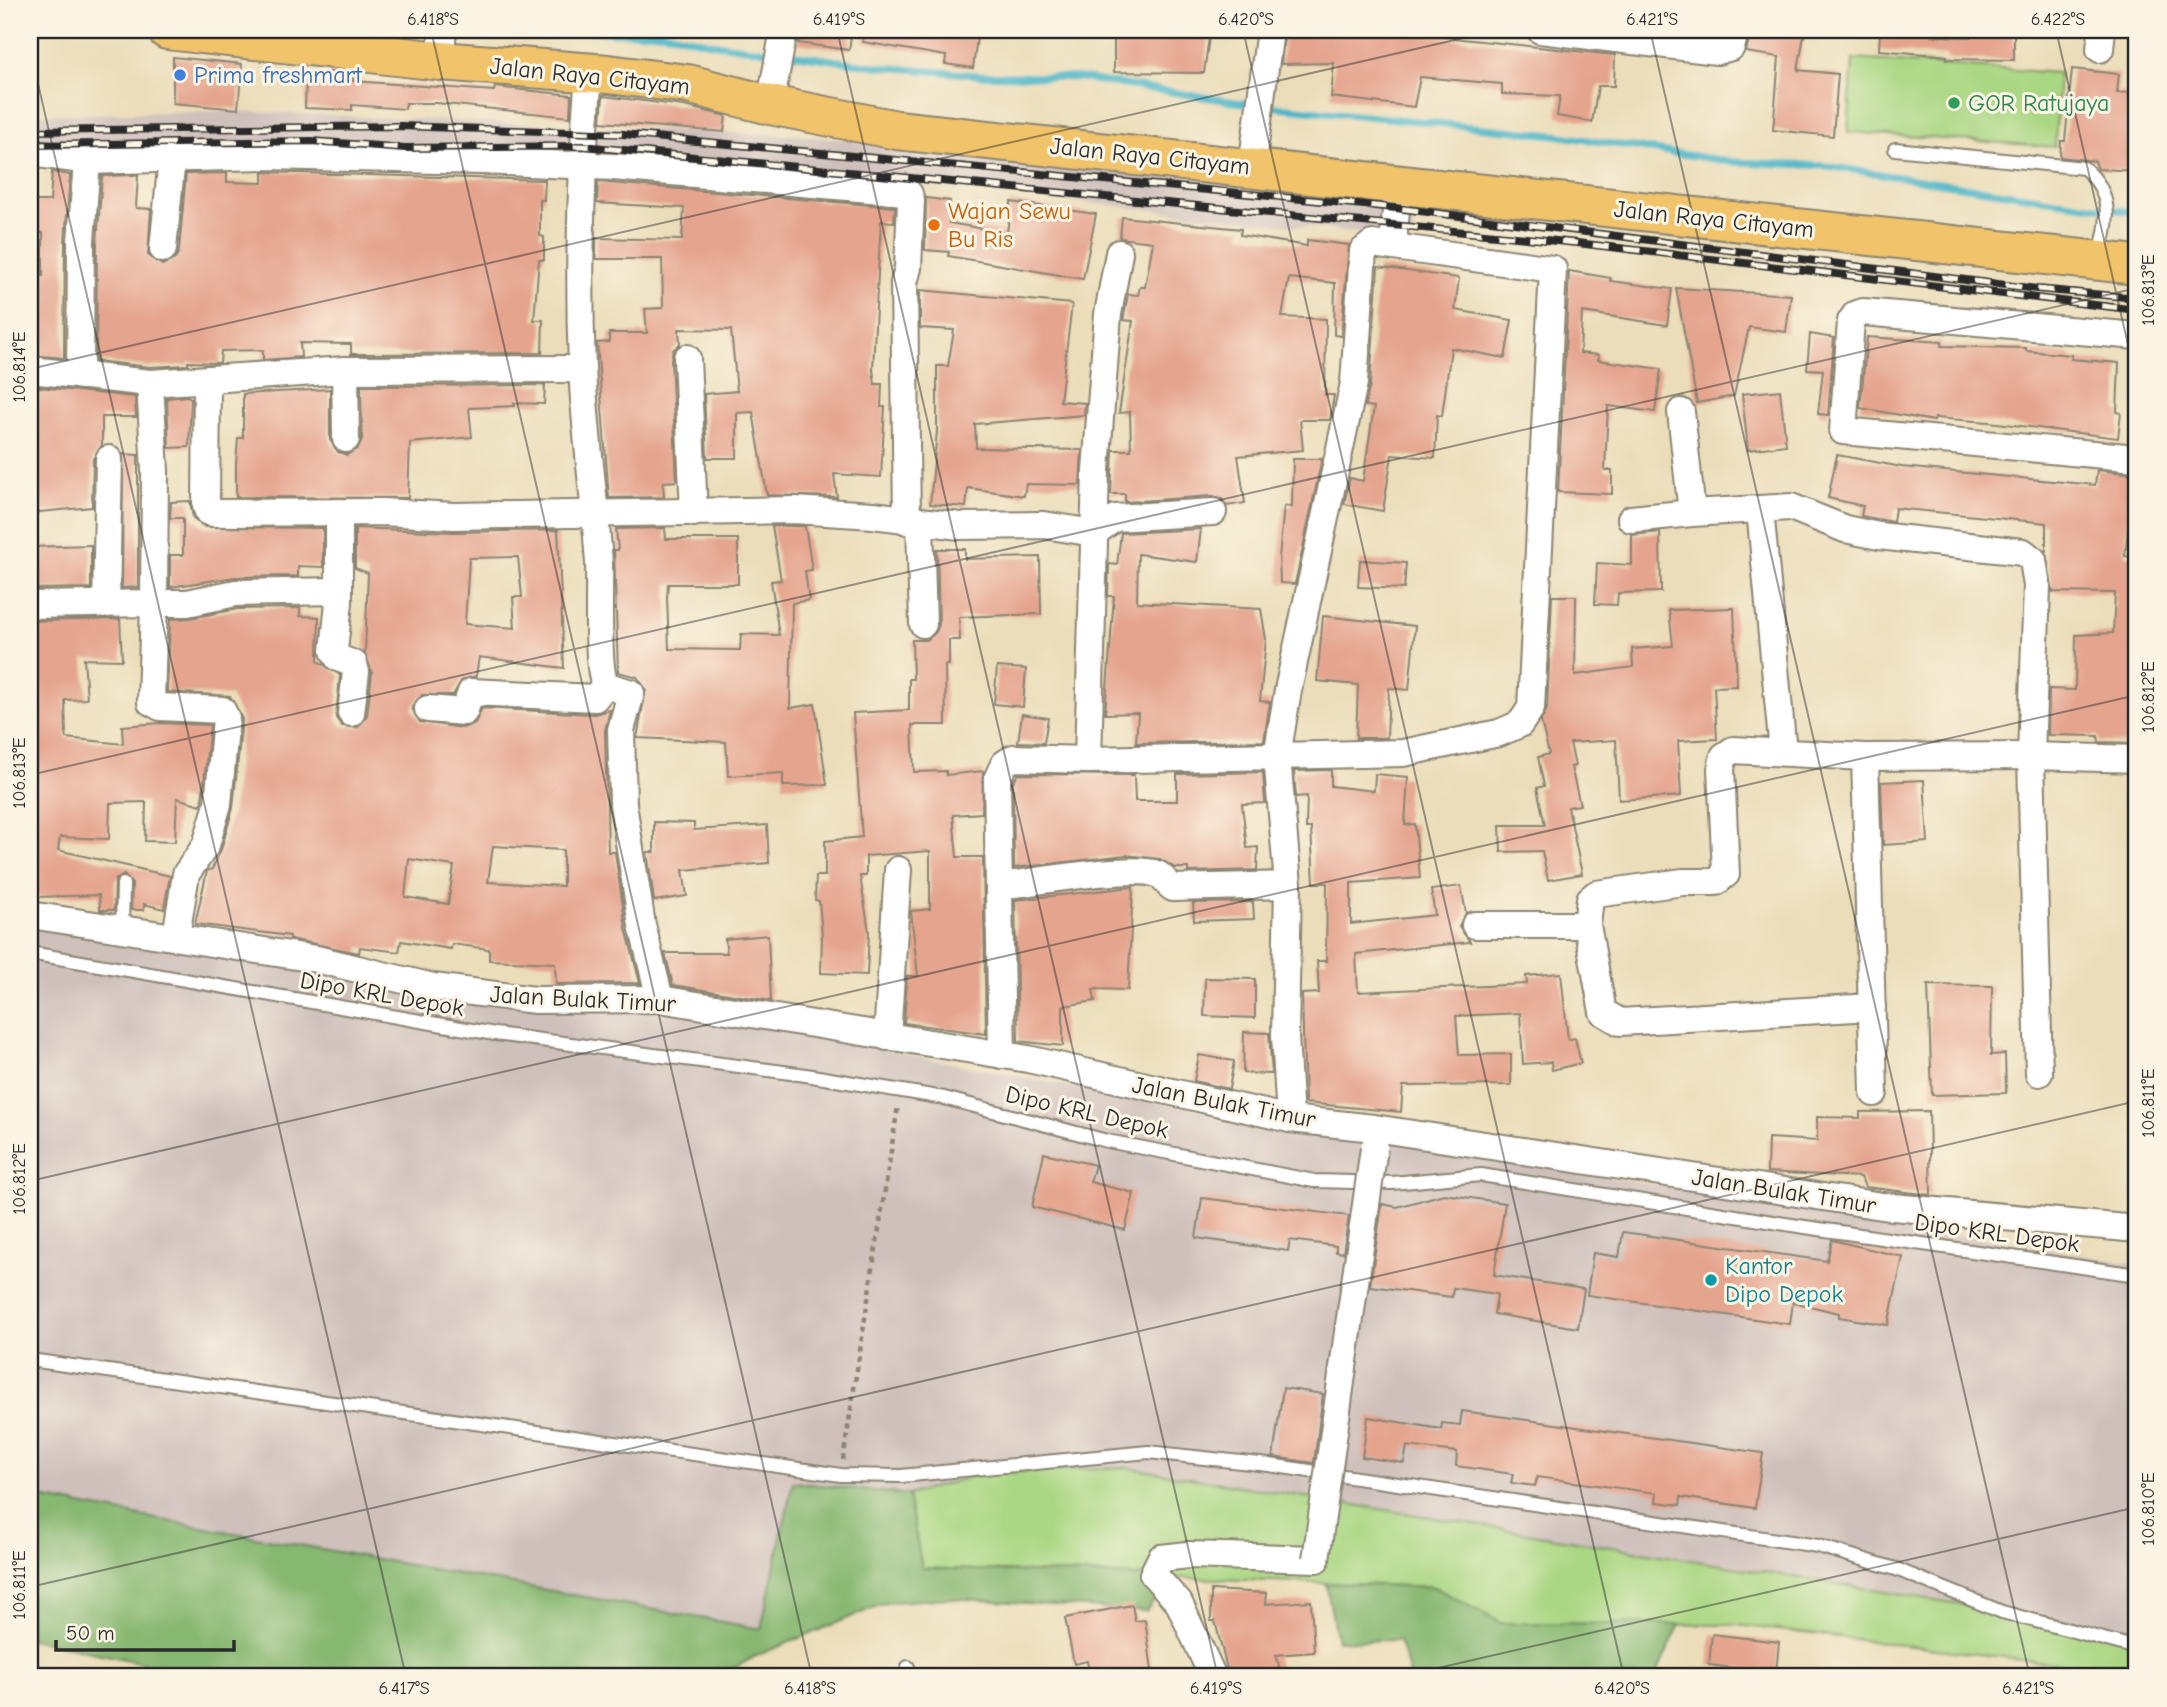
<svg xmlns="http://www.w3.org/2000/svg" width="2167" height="1707" viewBox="0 0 2167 1707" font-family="'Comic Neue',sans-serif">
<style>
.industrial{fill:#cfc0bb}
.green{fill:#aad783;stroke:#6a8157;stroke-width:2}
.forest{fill:#87b871;stroke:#59724e;stroke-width:2}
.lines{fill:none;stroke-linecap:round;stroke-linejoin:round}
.stream{stroke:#4bb5c8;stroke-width:7}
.building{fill:#e5a48e;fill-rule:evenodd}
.lane-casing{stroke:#8b8472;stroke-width:16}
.street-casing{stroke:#8b8472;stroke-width:30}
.primary-casing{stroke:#8b8472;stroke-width:42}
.path{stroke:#8b8472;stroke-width:4.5;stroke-dasharray:5 5;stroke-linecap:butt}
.lane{stroke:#fff;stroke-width:12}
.street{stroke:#fff;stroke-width:26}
.primary{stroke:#f1c36a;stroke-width:38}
.rail-casing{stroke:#2b2b2b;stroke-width:8}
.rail{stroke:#fcf5e5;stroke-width:5;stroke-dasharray:16;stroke-linecap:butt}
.street-bridge-casing{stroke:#8b8472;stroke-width:30;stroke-linecap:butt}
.street-bridge{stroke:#fff;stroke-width:26}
.ticks{fill:none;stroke:#2b2b2b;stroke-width:2;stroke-opacity:0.45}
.shop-dot{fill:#3f7fe0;stroke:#fcf5e5;stroke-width:2.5}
.leisure-dot{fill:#2e9e5b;stroke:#fcf5e5;stroke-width:2.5}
.food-dot{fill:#e8710a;stroke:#fcf5e5;stroke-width:2.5}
.culture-dot{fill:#0f9aa8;stroke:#fcf5e5;stroke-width:2.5}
.labels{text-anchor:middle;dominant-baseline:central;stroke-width:6;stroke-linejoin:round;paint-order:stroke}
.shop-label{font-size:24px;fill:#366cbe;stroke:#fcf5e5;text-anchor:start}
.street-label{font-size:24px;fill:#2b2b2b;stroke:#fcf5e5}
.leisure-label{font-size:24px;fill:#27864d;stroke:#fcf5e5;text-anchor:start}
.food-label{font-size:24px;fill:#c56008;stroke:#fcf5e5;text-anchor:start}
.culture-label{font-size:24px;fill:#0d838f;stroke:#fcf5e5;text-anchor:start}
.neatline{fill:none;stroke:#2b2b2b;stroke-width:2.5}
.ticks-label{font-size:18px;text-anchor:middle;fill:#2b2b2b}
</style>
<rect width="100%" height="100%" fill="#fcf5e5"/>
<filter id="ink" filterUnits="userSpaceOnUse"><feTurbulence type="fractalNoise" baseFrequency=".0143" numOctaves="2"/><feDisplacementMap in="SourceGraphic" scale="14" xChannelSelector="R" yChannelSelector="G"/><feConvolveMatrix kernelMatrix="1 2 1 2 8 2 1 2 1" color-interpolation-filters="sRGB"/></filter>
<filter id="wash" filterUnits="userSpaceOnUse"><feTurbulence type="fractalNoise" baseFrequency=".00686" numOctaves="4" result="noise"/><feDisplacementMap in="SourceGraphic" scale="28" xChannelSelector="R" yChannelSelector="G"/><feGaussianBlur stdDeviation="1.57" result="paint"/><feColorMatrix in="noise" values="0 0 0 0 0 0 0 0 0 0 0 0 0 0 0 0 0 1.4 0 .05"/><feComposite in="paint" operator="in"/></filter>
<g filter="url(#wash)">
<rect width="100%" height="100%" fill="#ebddb9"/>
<g class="industrial">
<polygon points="232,111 806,136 1408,202 1415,239 888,181 30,150 30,115"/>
<polygon points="30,921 255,952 439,1003 660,1006 1125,1097 2137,1264 2137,1631 1123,1467 984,1473 908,1495 793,1482 761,1629 30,1496"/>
</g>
<g class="green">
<polygon points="1853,59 2059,73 2055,147 1848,132"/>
<polygon points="1123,1467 2137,1633 2137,1673 1736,1625 1501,1623 1434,1587 922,1568 908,1495 984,1473"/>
</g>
<g class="forest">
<polygon points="793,1482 908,1495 922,1568 1171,1577 1146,1611 948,1598 885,1603 758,1655 717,1677 209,1677 30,1639 30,1496 761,1629"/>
<polygon points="1326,1583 1434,1587 1501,1623 1680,1624 1655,1677 1411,1677 1399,1640 1337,1641"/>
</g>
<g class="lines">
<g class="stream">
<polyline points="585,30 612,33 662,32 716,44 883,67 978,75 1080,78 1255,105"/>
<polyline points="1267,106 1554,135 1734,162 1827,166 2137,213"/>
</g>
</g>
<g id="blocks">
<g class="building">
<polygon points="799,30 852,30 849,50 798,43"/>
<polygon points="864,30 978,30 973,68 945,64 946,56 863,42"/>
<polygon points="1114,30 1210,30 1204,73 1114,72"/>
<polygon points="1285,30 1375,30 1615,55 1614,86 1598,86 1592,122 1557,116 1560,96 1502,94 1502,84 1420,77 1414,107 1331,97 1334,63 1281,64"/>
<polygon points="1751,30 1805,30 1798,70 1838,74 1833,136 1773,130 1779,57 1746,52"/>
<polygon points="1880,30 1933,30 1932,36 1971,37 1971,30 2014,30 2014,60 1947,59 1947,56 1879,50"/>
<polygon points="173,57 242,64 238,109 173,103"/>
<polygon points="2072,69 2119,74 2117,93 2137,92 2137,171 2098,169 2095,161 2060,157 2061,141 2065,141"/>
<polygon points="328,72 354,73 353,81 494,91 495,87 571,95 570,117 436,103 406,103 405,109 352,105 352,110 305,108 306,78 328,79"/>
<polygon points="603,96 684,106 726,116 724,132 601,122"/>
<polygon points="52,172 70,175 65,241 64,358 30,355 30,275 43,276 43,233 30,233 30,201 50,201"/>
<polygon points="263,172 545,180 544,200 540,200 540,236 544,237 544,260 539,260 534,320 543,320 542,353 351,354 351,344 300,343 301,357 263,360 263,350 221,351 220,363 188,362 188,365 150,367 96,361 97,242 102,176 138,175 136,208 151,209 148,255 162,265 175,259 179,251 186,174 227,173 227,182 263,183"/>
<polygon points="598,182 895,207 894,222 881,221 875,326 873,370 875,384 882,384 881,407 885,407 881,477 834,474 837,497 767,495 753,412 737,413 737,458 707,458 704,394 737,391 731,330 679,329 680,344 673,350 671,359 677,481 663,482 664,497 609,498 597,343 609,342 609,333 647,333 645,309 663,308 662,259 596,259 596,238 682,240 684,208 597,203"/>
<polygon points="926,198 950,201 949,223 1007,233 1011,202 1096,214 1083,279 948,256 949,252 925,250"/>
<polygon points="1122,217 1241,229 1240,235 1307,246 1307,240 1349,245 1341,336 1334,335 1335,283 1289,278 1282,317 1326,319 1325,395 1334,395 1330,420 1300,420 1303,450 1238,456 1245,503 1227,506 1221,498 1212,496 1125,502 1125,494 1111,494 1113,450 1131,450 1130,412 1119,413 1133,321 1123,320 1124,316 1128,294 1138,295 1140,287 1145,287 1153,242 1120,238"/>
<polygon points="1378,267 1459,278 1455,310 1512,320 1505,358 1451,348 1442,416 1437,415 1435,458 1392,455 1383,511 1344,504 1350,478 1363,481 1374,407 1365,406 1370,384"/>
<polygon points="1569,271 1611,278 1610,281 1672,289 1667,325 1582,312 1580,353 1599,355 1598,360 1661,369 1655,412 1608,406 1605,470 1612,470 1612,494 1558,492"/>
<polygon points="1676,288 1791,295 1786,332 1749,327 1734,396 1697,403"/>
<polygon points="920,290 1072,304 1060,401 1085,403 1084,415 975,424 976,448 1082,450 1080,485 1026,484 1024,496 968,488 966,507 930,504 937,431 937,366 948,366 954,330 920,328"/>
<polygon points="1810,334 1834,338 1828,415 1818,414 1823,370 1807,369"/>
<polygon points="1867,337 1942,342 1941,346 2026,348 2026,351 2072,355 2071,359 2119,363 2117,412 2121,413 2118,438 1989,422 1935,418 1934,421 1860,408"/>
<polygon points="545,385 544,404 514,403 515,406 469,408 472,437 410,443 408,498 236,497 236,464 238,438 243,438 243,394 330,389 330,440 338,452 347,455 359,447 362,439 361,386"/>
<polygon points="30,386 135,397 136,417 102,417 102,445 93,459 92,507 30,513"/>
<polygon points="1780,390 1786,445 1748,450 1742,394"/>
<polygon points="187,396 191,398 189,447 169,448 167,398"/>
<polygon points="123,454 138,455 138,587 122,588"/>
<polygon points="1837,455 1902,467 2095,485 2097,470 2134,474 2125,556 2137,557 2137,743 2099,742 2098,736 2048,735 2049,689 2075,690 2076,635 2113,633 2115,593 2053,592 2046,553 2046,523 1895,508 1893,522 1861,516 1863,506 1828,498"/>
<polygon points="1293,459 1322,459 1295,584 1280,583 1279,558 1284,506 1292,507"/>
<polygon points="190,501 193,518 205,527 323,528 323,567 298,566 298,576 235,577 170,587 170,555 183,555 183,518 170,518 171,502"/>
<polygon points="772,526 805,526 812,570 805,571 809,600 792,603 790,708 815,704 827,785 783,786 783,773 728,776 726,742 637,738 646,689 637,677 618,672 614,550 618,550 616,529 665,528 666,539 738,539 738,584 668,584 667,597 669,649 740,650 741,634 779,635 771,581 781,580"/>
<path d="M355 528 454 532 558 530 564 668 479 657 476 676 462 680 453 695H422L412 708 420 722 463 728 475 723 482 708 594 714 610 710 605 730 608 852H615L626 928 640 983 556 984 555 963 489 960V949L452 944 451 949 401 941 399 952 360 947 359 953 290 939V936L195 924 207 871 212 869 221 850 233 808 242 719 230 696 167 692 170 619 190 618 238 609 300 608V616L319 617 318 661 340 675 336 718 342 726 358 727 367 715 372 673 365 653 368 573 355 568ZM518 557 522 597H513L515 628 465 624 469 558ZM493 846 563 850V886L488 882ZM409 859 454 866 448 904 405 897Z"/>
<polygon points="1201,529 1197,562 1138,554 1137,602 1261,609 1266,639 1260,701 1270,702 1264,741 1136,743 1138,713 1105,714 1114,596 1108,596 1109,564 1117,565 1121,533"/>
<polygon points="1660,532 1661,592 1618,593 1617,605 1595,604 1597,563 1632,565 1632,535"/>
<polygon points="91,545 91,588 30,589 30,547"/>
<polygon points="937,549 965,549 965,559 1040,557 1041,614 959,617 960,640 949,640 949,665 945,665 946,725 912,725 914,772 946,771 946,775 983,771 982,813 953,815 957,857 983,857 986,1034 904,1023 907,976 918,976 911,911 930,909 930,851 866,856 866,876 860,876 869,931 867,975 821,973 822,935 819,901 815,900 816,876 825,876 825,841 862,837 853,713 909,710 909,679 913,679 912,640 927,640 936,632 939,624"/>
<polygon points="1360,560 1406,563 1404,589 1358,587"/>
<polygon points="1552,596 1576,596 1575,675 1633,667 1632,649 1673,646 1669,610 1734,608 1737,686 1714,687 1717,739 1678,741 1681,796 1619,800 1616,740 1570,743 1575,766 1571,767 1580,805 1568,807 1582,874 1548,880 1542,851 1501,852 1500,825 1545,825 1537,788 1544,786 1538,757 1549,754 1541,721 1547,709"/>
<polygon points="1323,616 1415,626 1409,690 1389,688 1387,738 1356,738 1358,685 1317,681"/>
<polygon points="120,619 122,660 84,659 87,699 65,700 66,738 123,744 122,726 161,723 210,725 202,801 201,805 177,798 175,842 145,841 146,802 110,803 109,839 60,837 58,850 170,876 164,909 144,904 144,910 131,910 132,884 124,875 115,880 114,910 100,910 99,895 36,897 34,859 30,860 30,621"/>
<polygon points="997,667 1026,669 1023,707 994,704"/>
<polygon points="1022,714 1048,718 1044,743 1018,742"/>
<polygon points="1331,770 1331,786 1374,791 1375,774 1408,777 1405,825 1415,824 1420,878 1351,883 1351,924 1435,915 1431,890 1461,886 1466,913 1459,926 1470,942 1356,954 1358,992 1527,984 1526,976 1561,973 1568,1040 1575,1038 1581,1063 1552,1070 1551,1062 1523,1064 1520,1013 1456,1016 1459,1055 1511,1054 1511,1085 1403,1086 1401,1112 1305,1103 1302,994 1319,993 1317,961 1326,961 1327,883 1314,883 1311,828 1306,828 1307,796 1296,797 1294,771"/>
<polygon points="1263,772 1265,803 1242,804 1247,848 1258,847 1257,870 1188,872 1188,868 1175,868 1160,859 1126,855 1014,868 1013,782 1018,774 1134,775 1135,801 1177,801 1177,774"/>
<polygon points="1924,780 1928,842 1883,845 1881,782"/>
<polygon points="654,822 694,823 694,830 767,825 769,863 683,870 687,896 654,901 647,852 654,852"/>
<polygon points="1133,887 1128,990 1093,989 1095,1001 1063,1006 1063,1046 1018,1041 1015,900"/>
<polygon points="1253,902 1254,919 1194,921 1193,903"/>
<polygon points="768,935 771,1001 673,985 665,953 727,953 725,939"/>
<polygon points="1205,978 1255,979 1255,1018 1204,1016"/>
<polygon points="1928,985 1992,986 1991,1055 2005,1054 2006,1093 1932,1095"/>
<polygon points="1244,1032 1269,1033 1272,1074 1243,1073"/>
<polygon points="1199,1055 1234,1061 1229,1089 1194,1081"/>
<polygon points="1929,1111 1931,1195 1865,1187 1861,1177 1767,1172 1768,1138 1817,1141 1817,1117 1860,1118 1860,1112"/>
<polygon points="1044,1153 1095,1165 1090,1182 1134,1193 1125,1230 1032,1207"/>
<polygon points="1444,1194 1505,1203 1494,1275 1584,1289 1578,1328 1494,1314 1497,1294 1453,1288 1452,1297 1370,1286 1382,1204 1397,1207"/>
<polygon points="1202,1198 1349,1216 1343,1253 1336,1252 1336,1246 1290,1240 1288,1251 1196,1238"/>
<polygon points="1623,1232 1827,1261 1832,1240 1903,1257 1888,1325 1839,1317 1839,1313 1793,1302 1790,1324 1587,1295 1593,1253 1619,1257"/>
<polygon points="1283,1388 1323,1394 1314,1463 1273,1457"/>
<polygon points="1462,1411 1763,1453 1755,1508 1681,1497 1680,1505 1656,1502 1657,1493 1537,1477 1535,1486 1511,1483 1513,1474 1456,1466 1457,1452 1407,1446 1404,1463 1362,1457 1368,1417 1441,1429 1442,1423 1460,1425"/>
<polygon points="1211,1590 1267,1593 1266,1604 1311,1601 1314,1652 1276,1655 1282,1677 1229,1677 1215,1621 1211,1621"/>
<polygon points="1132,1605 1135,1621 1145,1620 1153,1677 1090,1677 1087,1661 1074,1664 1065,1618"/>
<polygon points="1712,1634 1779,1642 1776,1673 1709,1665"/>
</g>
</g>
</g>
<g filter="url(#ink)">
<use href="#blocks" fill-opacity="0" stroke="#8b8472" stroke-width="2"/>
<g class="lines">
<g class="lane-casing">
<g id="lane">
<path d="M1895 149 2084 168C2113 192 2110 222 2099 255"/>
<polyline points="122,929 123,884"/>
<polyline points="30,953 495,1034 806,1075 944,1098 1107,1141 1314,1181 1392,1183 1481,1175 1798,1226 2137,1275"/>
<polyline points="30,1360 841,1475 901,1476 1148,1452 1269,1465 1818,1546 1896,1569 2002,1612 2137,1648"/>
<polyline points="908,1677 908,1667"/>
</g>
</g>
<g class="street-casing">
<g id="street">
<polyline points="1540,30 1717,51 1731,47 1736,30"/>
<polyline points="2100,49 2102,30"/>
<polyline points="440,61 443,30"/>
<path d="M589 72C581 170 578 270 582 368 585 434 595 499 599 564 600 591 596 665 605 685L631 693 621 730 623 804 642 925 660 999"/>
<polyline points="770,105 784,30"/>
<polyline points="30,153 87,161 266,156 482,161 613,167 905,192 909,194 911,201 908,268 904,283 907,521"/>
<polyline points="1252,167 1270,30"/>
<polygon points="1372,244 1553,269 1531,708 1520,724 1499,733 1403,753 1277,756 1288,690 1354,383 1363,251"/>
<polyline points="1393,246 1398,184"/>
<polyline points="163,249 172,158"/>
<polyline points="2137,336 1863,312 1856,314 1851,321 1843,431 2137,458"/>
<polyline points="687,358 694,513"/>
<polyline points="30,370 150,383 345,370 582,369"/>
<polyline points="345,370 346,439"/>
<polyline points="80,376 81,241 87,161"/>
<polyline points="207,379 206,506 208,512 213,513 382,512 454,516 794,510 873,515 960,526 1044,525 1094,533 1115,518 1213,512"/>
<polyline points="1681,412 1692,513 1791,507 1845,529 1879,536 2023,552 2033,560 2037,586 2031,756 2039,1073"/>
<polyline points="1760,509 1783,752"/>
<polyline points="339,512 339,602 334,651 338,658 354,664 356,672 351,713"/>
<polyline points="1631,519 1692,513"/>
<polyline points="920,523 923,624"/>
<polyline points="106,604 109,459"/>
<polyline points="30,605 154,603 155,471 150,383"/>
<polyline points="428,709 464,712 471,692 595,698 605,685"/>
<polyline points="1865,757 1874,1093"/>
<polyline points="1088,760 1096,470 1108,314 1119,253"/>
<path d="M999 886C1030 883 1132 864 1157 874 1164 877 1167 885 1173 888L1288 885"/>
<polyline points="30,915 316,959 433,987 535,1000 660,999 1028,1059 1290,1119 1374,1128 1882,1206 2137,1229"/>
<polyline points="1475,925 1587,925 1603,1012 1620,1022 1872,1007"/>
<polyline points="1587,925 1590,899 1596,894 1683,882 1716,882 1726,874 1721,769 1724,756 1733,750 1865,757 2031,756 2137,759"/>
<polyline points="176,936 186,874 206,845 218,804 226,718 222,710 160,707 151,702 154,603 187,603 236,593 339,591"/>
<polyline points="887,1037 898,870"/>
<polyline points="1002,1055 997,779 1004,764 1013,758 1088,760 1277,756 1288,885 1285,1036 1290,1119"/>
<polyline points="1213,1677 1179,1603 1153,1574 1161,1558 1188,1555 1316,1559"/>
</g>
</g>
<g class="primary-casing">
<polyline id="primary" points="167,30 440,61 608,74 688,84 770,105 897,130 2137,265"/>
</g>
<polyline class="path" points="843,1460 898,1106"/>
<use href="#lane" class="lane"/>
<use href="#street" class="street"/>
<use href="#primary" class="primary"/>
<g class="rail-casing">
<g id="rail">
<polyline points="30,131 401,126 623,134 1396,208 2037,289 2137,298"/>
<polyline points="30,145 311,141 405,148 583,146 1577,243 2137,310"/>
</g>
</g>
<use href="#rail" class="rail"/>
<g class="street-bridge-casing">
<polyline id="street-bridge" points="1316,1559 1374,1148"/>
</g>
<use href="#street-bridge" class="street-bridge"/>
</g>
</g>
<path class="ticks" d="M431 30 812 1677M837 30 1218 1677M1243 30 1624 1677M1650 30 2030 1677M2056 30 2137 384M30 49 406 1677M30 369 1498 30M30 775 2137 288M30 1181 2137 695M30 1587 2137 1101M1399 1677 2137 1507"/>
<circle class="shop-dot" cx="180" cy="75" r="7"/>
<circle class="leisure-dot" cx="1954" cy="103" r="7"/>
<circle class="food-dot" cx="934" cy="225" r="7"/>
<circle class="culture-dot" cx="1711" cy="1280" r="7"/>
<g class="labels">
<g class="shop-label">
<text x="194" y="75">Prima freshmart</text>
</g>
<g class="street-label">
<text transform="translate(590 76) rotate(6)">Jalan Raya Citayam</text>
<text transform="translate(1150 156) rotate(6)">Jalan Raya Citayam</text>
<text transform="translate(1714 219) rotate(6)">Jalan Raya Citayam</text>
<text transform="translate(382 994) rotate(10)">Dipo KRL Depok</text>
<text transform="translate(583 999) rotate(3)">Jalan Bulak Timur</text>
<text transform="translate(1224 1102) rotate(11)">Jalan Bulak Timur</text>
<text transform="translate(1087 1112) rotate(13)">Dipo KRL Depok</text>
<text transform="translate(1784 1191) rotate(9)">Jalan Bulak Timur</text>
<text transform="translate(1997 1233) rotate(8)">Dipo KRL Depok</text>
</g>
<g class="leisure-label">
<text x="1968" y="103">GOR Ratujaya</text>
</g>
<g class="food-label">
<text x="948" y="211">Wajan Sewu<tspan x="948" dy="28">Bu Ris</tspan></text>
</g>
<g class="culture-label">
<text x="1725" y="1266">Kantor<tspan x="1725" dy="28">Dipo Depok</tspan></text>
</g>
</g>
<rect width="2167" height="1707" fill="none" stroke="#fcf5e5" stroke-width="77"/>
<path d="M56 1640v10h178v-10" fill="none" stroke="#2b2b2b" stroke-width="3.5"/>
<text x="66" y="1640" font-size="21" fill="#2b2b2b" stroke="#fcf5e5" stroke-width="5" paint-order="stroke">50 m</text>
<rect x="38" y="38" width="2090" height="1630" class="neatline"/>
<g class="ticks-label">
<text x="433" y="25">6.418°S</text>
<text x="839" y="25">6.419°S</text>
<text x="1246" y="25">6.420°S</text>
<text x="1652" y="25">6.421°S</text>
<text x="2058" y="25">6.422°S</text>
<text transform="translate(2148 290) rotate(-90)" y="6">106.813°E</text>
<text transform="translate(19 367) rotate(-90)" y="6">106.814°E</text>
<text transform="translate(2148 697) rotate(-90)" y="6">106.812°E</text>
<text transform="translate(19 773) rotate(-90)" y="6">106.813°E</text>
<text transform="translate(2148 1103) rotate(-90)" y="6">106.811°E</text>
<text transform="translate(19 1179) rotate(-90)" y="6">106.812°E</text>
<text transform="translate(2148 1509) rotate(-90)" y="6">106.810°E</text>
<text transform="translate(19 1585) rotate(-90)" y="6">106.811°E</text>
<text x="404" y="1694">6.417°S</text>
<text x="810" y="1694">6.418°S</text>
<text x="1216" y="1694">6.419°S</text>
<text x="1622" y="1694">6.420°S</text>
<text x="2028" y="1694">6.421°S</text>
</g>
</svg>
